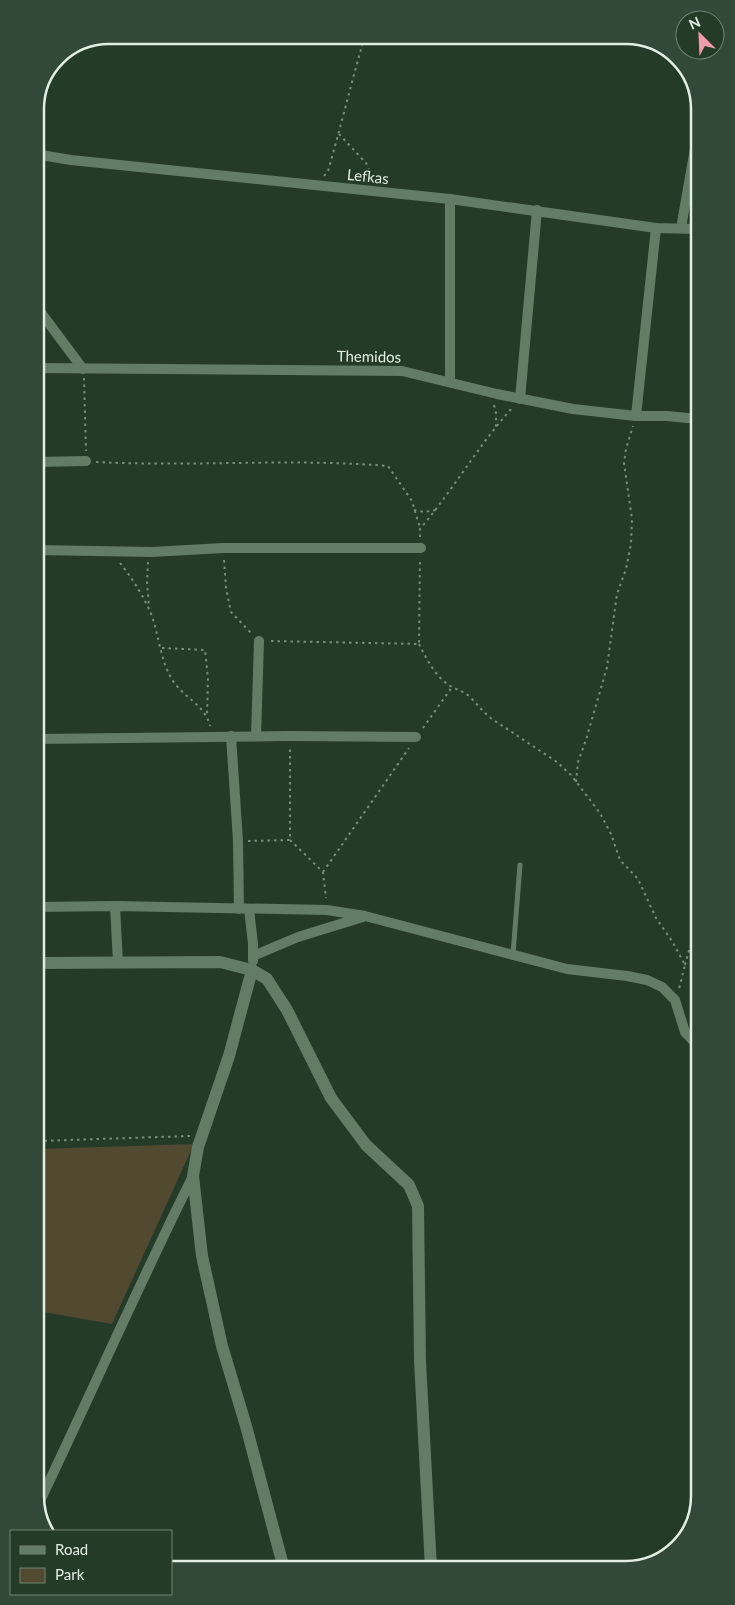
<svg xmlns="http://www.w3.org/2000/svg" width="735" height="1605" viewBox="0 0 735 1605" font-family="Lato,sans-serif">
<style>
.green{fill:#514930}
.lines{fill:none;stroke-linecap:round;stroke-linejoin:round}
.path{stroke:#798c7d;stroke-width:2;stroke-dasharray:2.5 4;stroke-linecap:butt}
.lane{stroke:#627c66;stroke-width:5}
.street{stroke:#627c66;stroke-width:10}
.secondary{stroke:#627c66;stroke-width:12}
.labels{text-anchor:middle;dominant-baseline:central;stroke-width:4;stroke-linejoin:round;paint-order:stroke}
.street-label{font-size:15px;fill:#e1efe3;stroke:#243b28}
.rim{fill:none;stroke:#e1efe3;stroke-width:2.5}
</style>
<rect width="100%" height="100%" fill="#243b28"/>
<polygon class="green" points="194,1144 112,1324 38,1311 38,1149"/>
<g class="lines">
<g class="path">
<polyline points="339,134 366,163 373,180"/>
<path d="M324 176 328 171C341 126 352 80 365 35"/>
<polyline points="84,378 86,451"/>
<polyline points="494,405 496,413 496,428"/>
<path d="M96 462C193 467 291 458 388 466L412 501 420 528"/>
<polyline points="414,510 424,512 436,510"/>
<path d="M420 537V529C453 490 478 446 512 408"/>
<polyline points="224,560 226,588 231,612 252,634"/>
<polyline points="148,562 147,582 149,607"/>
<path d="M120 563C131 577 141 592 149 609 160 633 159 664 176 685 188 700 205 706 210 726"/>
<polyline points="271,641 419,644 420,559"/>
<path d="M419 644C427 660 436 678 452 687 458 690 464 692 469 696 477 704 483 712 492 719L557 762 571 775 600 813 611 834 620 860 638 879 656 918 672 941 685 965 679 989"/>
<polyline points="162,648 205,650 208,678 207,716"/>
<polyline points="423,728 452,687"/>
<polyline points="576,782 578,762 586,740 607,667 617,594 626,569 631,544 632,519 624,463 626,449 633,426"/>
<polyline points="290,840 323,872 326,898"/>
<polyline points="248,841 290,840 290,746"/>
<polyline points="323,872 409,748"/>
<polyline points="685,965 690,947 698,933"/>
<polyline points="38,1141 190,1136"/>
</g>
<polyline class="lane" points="513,954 520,865"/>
<g class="street">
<polyline points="35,154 71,160 450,199 656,228 696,229"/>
<polyline points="681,228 696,143"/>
<polyline points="36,306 83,369"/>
<polyline points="36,368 402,371 497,394 573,409 636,416 667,416 697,419"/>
<polyline points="450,382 450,199"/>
<polyline points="520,399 537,210"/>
<polyline points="636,416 656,228"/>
<polyline points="36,462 86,461"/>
<polyline points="36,550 152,552 223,548 421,548"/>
<polyline points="231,736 238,841 239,909"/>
<polyline points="256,736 259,641"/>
<polyline points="37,739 290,736 416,737"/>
<polyline points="115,906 118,963"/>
<polyline points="37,907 115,906 327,910 365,916 567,969 627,976 647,980 662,987 675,1000 685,1032 699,1047"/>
<polyline points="249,909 253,944 253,961"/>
<polyline points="253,956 298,937 363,917"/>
<path d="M39 1503C91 1394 139 1284 193 1176"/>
</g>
<g class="secondary">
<polyline points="37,963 220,962 252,970 229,1056 198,1147 193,1176 202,1256 222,1346 246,1426 284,1569"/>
<polyline points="252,970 267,979 287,1010 331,1098 366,1145 409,1185 418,1206 420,1361 431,1568"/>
</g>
</g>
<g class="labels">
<g class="street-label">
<text transform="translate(368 176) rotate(6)">Lefkas</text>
<text transform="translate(369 356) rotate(1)">Themidos</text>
</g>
</g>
<path d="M0 0H735V1605H0ZM109 44H626A65 65 0 0 1 691 109V1496A65 65 0 0 1 626 1561H109A65 65 0 0 1 44 1496V109A65 65 0 0 1 109 44Z" fill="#334937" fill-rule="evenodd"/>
<path class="rim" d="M109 44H626A65 65 0 0 1 691 109V1496A65 65 0 0 1 626 1561H109A65 65 0 0 1 44 1496V109A65 65 0 0 1 109 44Z"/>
<rect x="10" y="1530" width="162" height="65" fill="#243b28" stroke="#708373"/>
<rect x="20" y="1546" width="25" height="8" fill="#627c66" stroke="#708373"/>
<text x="55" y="1555" font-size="15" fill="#e1efe3">Road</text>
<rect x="20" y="1568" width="25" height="15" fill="#514930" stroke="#708373"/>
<text x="55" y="1580" font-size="15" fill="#e1efe3">Park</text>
<g transform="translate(700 35) rotate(336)"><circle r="24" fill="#243b28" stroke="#708373"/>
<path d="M0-4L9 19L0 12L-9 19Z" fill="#f39aac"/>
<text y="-8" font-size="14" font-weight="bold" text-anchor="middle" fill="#e1efe3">N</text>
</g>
</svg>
